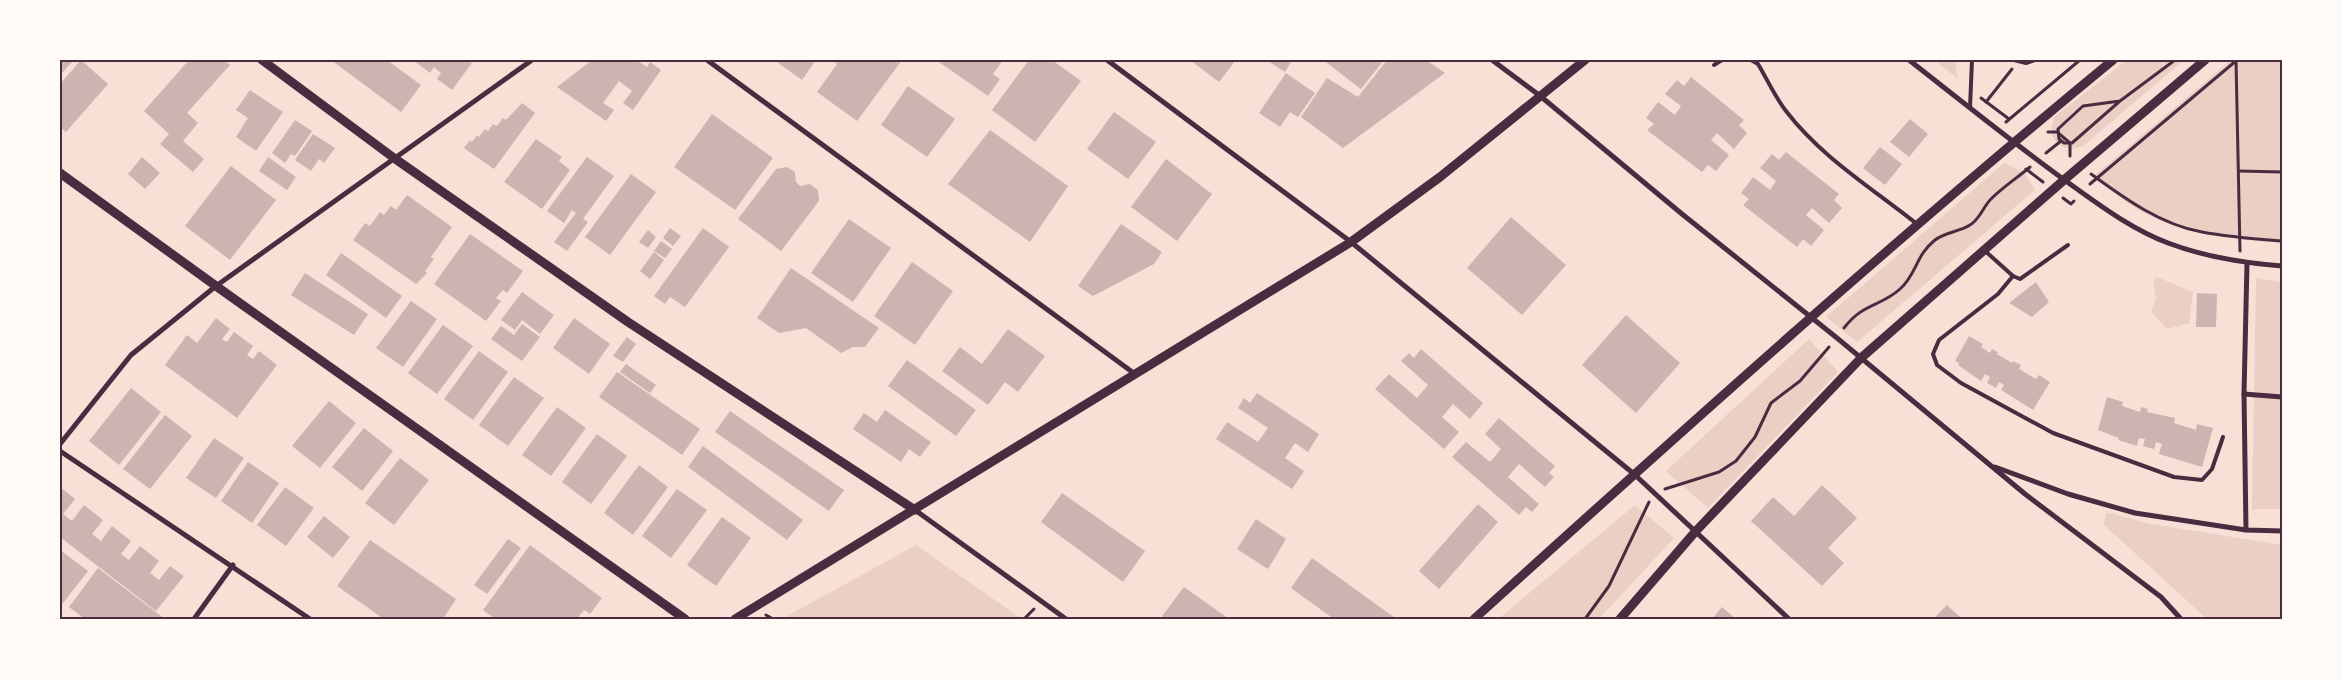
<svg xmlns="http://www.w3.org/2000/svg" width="2342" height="679" viewBox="0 0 2342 679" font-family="'Fira Sans Condensed',sans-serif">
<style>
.green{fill:#ebcfc5}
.building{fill:#ccb4b1}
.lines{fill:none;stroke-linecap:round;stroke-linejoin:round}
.path{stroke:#4a2c40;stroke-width:3}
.service{stroke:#4a2c40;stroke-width:4}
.minor{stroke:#4a2c40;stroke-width:5}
.tertiary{stroke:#4a2c40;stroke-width:9}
.neatline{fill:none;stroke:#4a2c40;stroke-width:2}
</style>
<rect width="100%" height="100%" fill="#f7e1d7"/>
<g class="green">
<polygon points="1934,60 1955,60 1958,79"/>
<path d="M2127 60H2184L2083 146C2069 152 2056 148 2051 132L2054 117Z"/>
<path d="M2231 60H2282V243C2234 239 2187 235 2144 213 2125 203 2110 189 2094 176Z"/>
<polygon points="2004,163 2024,172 2035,190 1857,342 1826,317"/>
<polygon points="2157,277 2193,292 2189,323 2167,329 2151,312 2156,298 2153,281"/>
<polygon points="2256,278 2281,282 2280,509 2252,509"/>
<polygon points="1809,339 1838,372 1708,508 1666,471"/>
<polygon points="1635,505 1674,538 1599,619 1498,619"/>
<polygon points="2107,512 2146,523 2282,545 2282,619 2207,619 2103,524"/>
<polygon points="916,545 1022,619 782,619"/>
</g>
<g class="building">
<polygon points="60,60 74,60 60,75"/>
<polygon points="81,60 108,84 66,132 60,127 60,84"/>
<polygon points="189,60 224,60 230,65 187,113 198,123 183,141 204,159 193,172 160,144 169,134 144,111"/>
<polygon points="331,60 387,60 421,85 401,112"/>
<polygon points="413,60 468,60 472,63 452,90 437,79 441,73 434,67 430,73"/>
<polygon points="592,60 636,60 647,67 650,62 661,70 633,110 623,103 632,91 619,81 603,103 614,110 606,121 557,87"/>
<polygon points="774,60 816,60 802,80"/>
<polygon points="831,60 902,60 857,121 817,92 837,64"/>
<polygon points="936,60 1003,60 993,74 1000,79 988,96"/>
<polygon points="1029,60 1052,60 1081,81 1035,142 992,110"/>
<polygon points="1190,60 1236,60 1219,82"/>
<polygon points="1266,60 1292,60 1285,72"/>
<polygon points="1323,60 1384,60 1361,89"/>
<polygon points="1387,60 1426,60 1445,73 1343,148 1301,117 1327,78 1358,97"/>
<polygon points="1286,73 1315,93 1298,117 1290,112 1280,127 1259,113"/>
<polygon points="1691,77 1744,120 1739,125 1747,133 1734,149 1717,133 1711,140 1729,155 1716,171 1708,165 1702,172 1647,130 1654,124 1646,118 1658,102 1675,115 1681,106 1665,94 1677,80 1684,86"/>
<polygon points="908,86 955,119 927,157 881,125"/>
<polygon points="250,90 283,112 256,151 236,137 248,118 236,110"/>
<polygon points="522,103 535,113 494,169 464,148 470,140 472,142 477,135 479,137 485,129 488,131 493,124 497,126 503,118 506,120"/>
<polygon points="1114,112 1156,142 1128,179 1087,149"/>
<polygon points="712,114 773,158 735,210 674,167"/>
<polygon points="1910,119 1928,134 1909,157 1890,142"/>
<polygon points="295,120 312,131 295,156 291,154 285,163 272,153"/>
<polygon points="990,130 1068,186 1030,242 948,184"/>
<polygon points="313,134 335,148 324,163 319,159 311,171 295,160"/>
<polygon points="536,139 562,157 559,161 570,170 542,209 504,182"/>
<polygon points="1880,147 1902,164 1885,185 1863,168"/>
<polygon points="1786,152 1839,194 1834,200 1842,208 1829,223 1812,208 1806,215 1824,230 1811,246 1803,239 1797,247 1743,205 1749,199 1741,193 1753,177 1770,190 1776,181 1760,168 1772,154 1779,160"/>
<polygon points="142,157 160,173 145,189 128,174"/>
<polygon points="268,157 296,177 287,190 259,171"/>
<polygon points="587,157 614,176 583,219 588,222 567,251 554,242 576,213 572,210 564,223 547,211"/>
<polygon points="1166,159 1212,194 1177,241 1131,207"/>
<polygon points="231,166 276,200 230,260 185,226"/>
<polygon points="787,167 795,172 796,182 800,186 810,184 818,190 819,201 781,251 738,219 776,169"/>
<polygon points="631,174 656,192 610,255 585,237"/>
<polygon points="407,195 452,227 431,257 434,259 425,271 427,273 416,284 353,240 365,223 370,226 380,212 384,215 391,206 396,210"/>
<polygon points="1511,217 1566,265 1522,315 1467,268"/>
<polygon points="849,219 891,248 853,302 811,273"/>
<polygon points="1121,224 1162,252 1154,264 1093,296 1078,286"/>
<polygon points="670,228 681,236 673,246 663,238"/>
<polygon points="703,228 729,247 685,307 670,297 665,304 654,296"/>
<polygon points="648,230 656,237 648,248 639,242"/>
<polygon points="470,234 523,271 507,293 503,290 496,298 501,301 486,321 434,284"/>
<polygon points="661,241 672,249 665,258 654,251"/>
<polygon points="654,252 664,260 650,279 640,271"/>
<polygon points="341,253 402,296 386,318 326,275"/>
<polygon points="912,262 953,291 915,345 874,316"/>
<polygon points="791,268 879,328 865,347 853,347 841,353 806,328 779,333 757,318"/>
<polygon points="305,273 368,314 354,335 291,295"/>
<polygon points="2036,282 2049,302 2032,317 2009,303"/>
<polygon points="522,292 554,315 540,334 522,320 515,330 501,320"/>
<polygon points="2197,293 2217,294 2216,327 2196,327"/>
<polygon points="411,301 437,319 403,367 376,348"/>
<polygon points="1626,315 1680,363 1636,413 1582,365"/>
<polygon points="216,318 230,329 222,339 227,342 234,332 253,346 247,355 253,359 259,351 277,365 237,418 165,365 187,335 197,343"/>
<polygon points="574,318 610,344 589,374 553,348"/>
<polygon points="522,324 540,337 522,361 491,339 501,326 514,335"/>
<polygon points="443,325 473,346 437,394 408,373"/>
<polygon points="1008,329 1045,356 1018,392 1005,382 988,405 942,371 960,347 982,364"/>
<polygon points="1969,336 1983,344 1981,347 1990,353 1992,349 1998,352 1997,354 2012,363 2013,361 2021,365 2019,369 2036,379 2039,375 2050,382 2033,410 2001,390 2004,385 1999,382 1996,388 1987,383 1990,377 1985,374 1981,381 1958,365 1959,363 1955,361"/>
<polygon points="627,337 636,344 623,362 613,356"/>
<polygon points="1421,349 1483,403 1470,419 1453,404 1442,417 1459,432 1444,449 1375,389 1389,374 1417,398 1428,385 1401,361 1409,353 1414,358"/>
<polygon points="479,351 508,372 473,420 444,399"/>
<polygon points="907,360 976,410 956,436 888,386"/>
<polygon points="626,364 656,385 650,393 620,372"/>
<polygon points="617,372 700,429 682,455 599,397"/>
<polygon points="514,377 544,398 508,446 479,425"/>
<polygon points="131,388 161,412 119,465 89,441"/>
<polygon points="1257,393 1319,434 1308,452 1295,443 1285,458 1304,471 1292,489 1216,439 1227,422 1258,442 1268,428 1238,408 1244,398 1250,403"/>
<polygon points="2107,397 2123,402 2122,406 2140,412 2141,407 2148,409 2147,412 2175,418 2174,423 2196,430 2197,424 2213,428 2202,467 2159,454 2162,444 2156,442 2154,449 2143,446 2145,439 2139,438 2137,446 2118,440 2119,438 2098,430"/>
<polygon points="329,401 356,423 320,468 292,446"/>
<polygon points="557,407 586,428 551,476 522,455"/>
<polygon points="885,410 931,442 920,457 909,449 901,462 853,429 864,413 877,422"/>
<polygon points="730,411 844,490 829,511 715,432"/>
<polygon points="165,415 192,436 150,489 123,469"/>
<polygon points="1499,418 1555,466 1549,473 1554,477 1545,487 1519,464 1508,477 1539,504 1532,512 1526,507 1519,515 1452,457 1466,442 1490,462 1501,449 1485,434"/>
<polygon points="364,428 393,451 362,491 332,467"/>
<polygon points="597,434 627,456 591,504 562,482"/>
<polygon points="214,438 244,458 216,498 186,478"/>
<polygon points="703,446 803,520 787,540 688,467"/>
<polygon points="400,458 429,480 394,525 365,503"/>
<polygon points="248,462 279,483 252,523 221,501"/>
<polygon points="639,465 668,487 633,535 604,513"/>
<polygon points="1822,485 1857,518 1828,548 1844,563 1822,586 1751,521 1773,497 1794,516"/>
<polygon points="285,487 314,508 286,546 257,525"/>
<polygon points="63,489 75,499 63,514 72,521 84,505 103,520 92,534 101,541 112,526 131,541 121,554 129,560 140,546 159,561 150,573 159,580 170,566 184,576 156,611 60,537 60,493"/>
<polygon points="677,489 707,510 671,558 642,536"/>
<polygon points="1062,493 1145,551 1123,582 1041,522"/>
<polygon points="1478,504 1498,522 1439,589 1419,571"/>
<polygon points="324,516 350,537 333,558 307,537"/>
<polygon points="722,517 751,538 716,586 687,565"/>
<polygon points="1256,519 1286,539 1268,569 1237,549"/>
<polygon points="508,539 521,548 487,594 474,585"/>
<polygon points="370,540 456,599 443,619 384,619 337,586"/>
<polygon points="530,545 602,598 590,614 584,610 577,619 495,619 483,610"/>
<polygon points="60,550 88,571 60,607"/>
<polygon points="1312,558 1395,618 1394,619 1334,619 1291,588"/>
<polygon points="98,568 165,619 85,619 69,607"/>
<polygon points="1184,587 1229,619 1166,619 1162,616"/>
<polygon points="1947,605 1962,619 1933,619"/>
<polygon points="1722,607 1736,619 1712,619"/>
</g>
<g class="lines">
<g class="path">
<polyline points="2236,60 2240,251"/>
<polyline points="1981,98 2009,119"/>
<polyline points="2120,101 2083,106 2058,129 2059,139 2064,143 2072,143 2120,101 2175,60"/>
<polyline points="1986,102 2012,69"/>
<polyline points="2006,122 2080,60"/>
<polyline points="2048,132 2057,132 2070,143 2070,156"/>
<polyline points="2046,153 2061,141"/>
<polyline points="2026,169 2043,182"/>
<polyline points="2239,171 2282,172"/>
<path d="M2091 174C2124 198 2161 225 2202 232 2228 237 2256 239 2282 241"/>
<polyline points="2090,184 2237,60"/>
<polyline points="2063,198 2071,204 2074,201"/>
<path d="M1844 328C1863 303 1880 307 1900 289 1917 274 1915 256 1935 240 1945 232 1959 232 1970 225 1980 219 1983 207 1991 199 2003 187 2017 178 2030 167"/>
<polyline points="1665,489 1719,472 1736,461 1755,437 1771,403 1800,381 1829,347"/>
<polyline points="766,615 773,619"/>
<polyline points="1024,619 1034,609"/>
<polyline points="1585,619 1609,586 1649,502"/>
</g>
<g class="service">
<path d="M1751 60 1758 64C1767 79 1775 97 1786 111 1821 157 1872 188 1917 224"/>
<polyline points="2014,60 2026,63 2035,60"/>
<polyline points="1714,65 1722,60"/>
<polyline points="1970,108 1972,60"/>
<polyline points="1984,250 2013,276 2020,279 2068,245"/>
<polyline points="2013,276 1998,294 1939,340 1933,354 1937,365 1961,383 2053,433 2174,477 2202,480 2212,469 2223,437"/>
</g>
<g class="minor">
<polyline points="707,60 1135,374"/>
<polyline points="1107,60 1351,242 1634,474 1789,619"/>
<polyline points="1492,60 1539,95 1682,214 1837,338 2025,494 2161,597 2181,619"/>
<path d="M1909 60C1964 103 2019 148 2077 189 2105 209 2134 230 2168 243 2205 257 2243 263 2282 266"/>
<polyline points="2244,394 2282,397"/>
<polyline points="60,444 131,355 216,286 532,60"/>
<polyline points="60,451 310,619"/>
<polyline points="1995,467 2068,494 2135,513 2246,530 2282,531"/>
<polyline points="915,510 1066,619"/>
<polyline points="2246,530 2244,394 2247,263"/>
<polyline points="194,619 233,565"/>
</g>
<g class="tertiary">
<polyline points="262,60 394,158 628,322 915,510"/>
<polyline points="60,173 216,286 685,619"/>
<polyline points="735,619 1351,242 1440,177 1585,60"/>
<path d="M1474 619C1684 429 1894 240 2113 60"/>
<polyline points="1620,619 1695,532 1861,358 2064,180 2205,60"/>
</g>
</g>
<rect width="2342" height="679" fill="none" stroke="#fffaf5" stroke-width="122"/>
<rect x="61" y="61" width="2220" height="557" class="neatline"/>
</svg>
